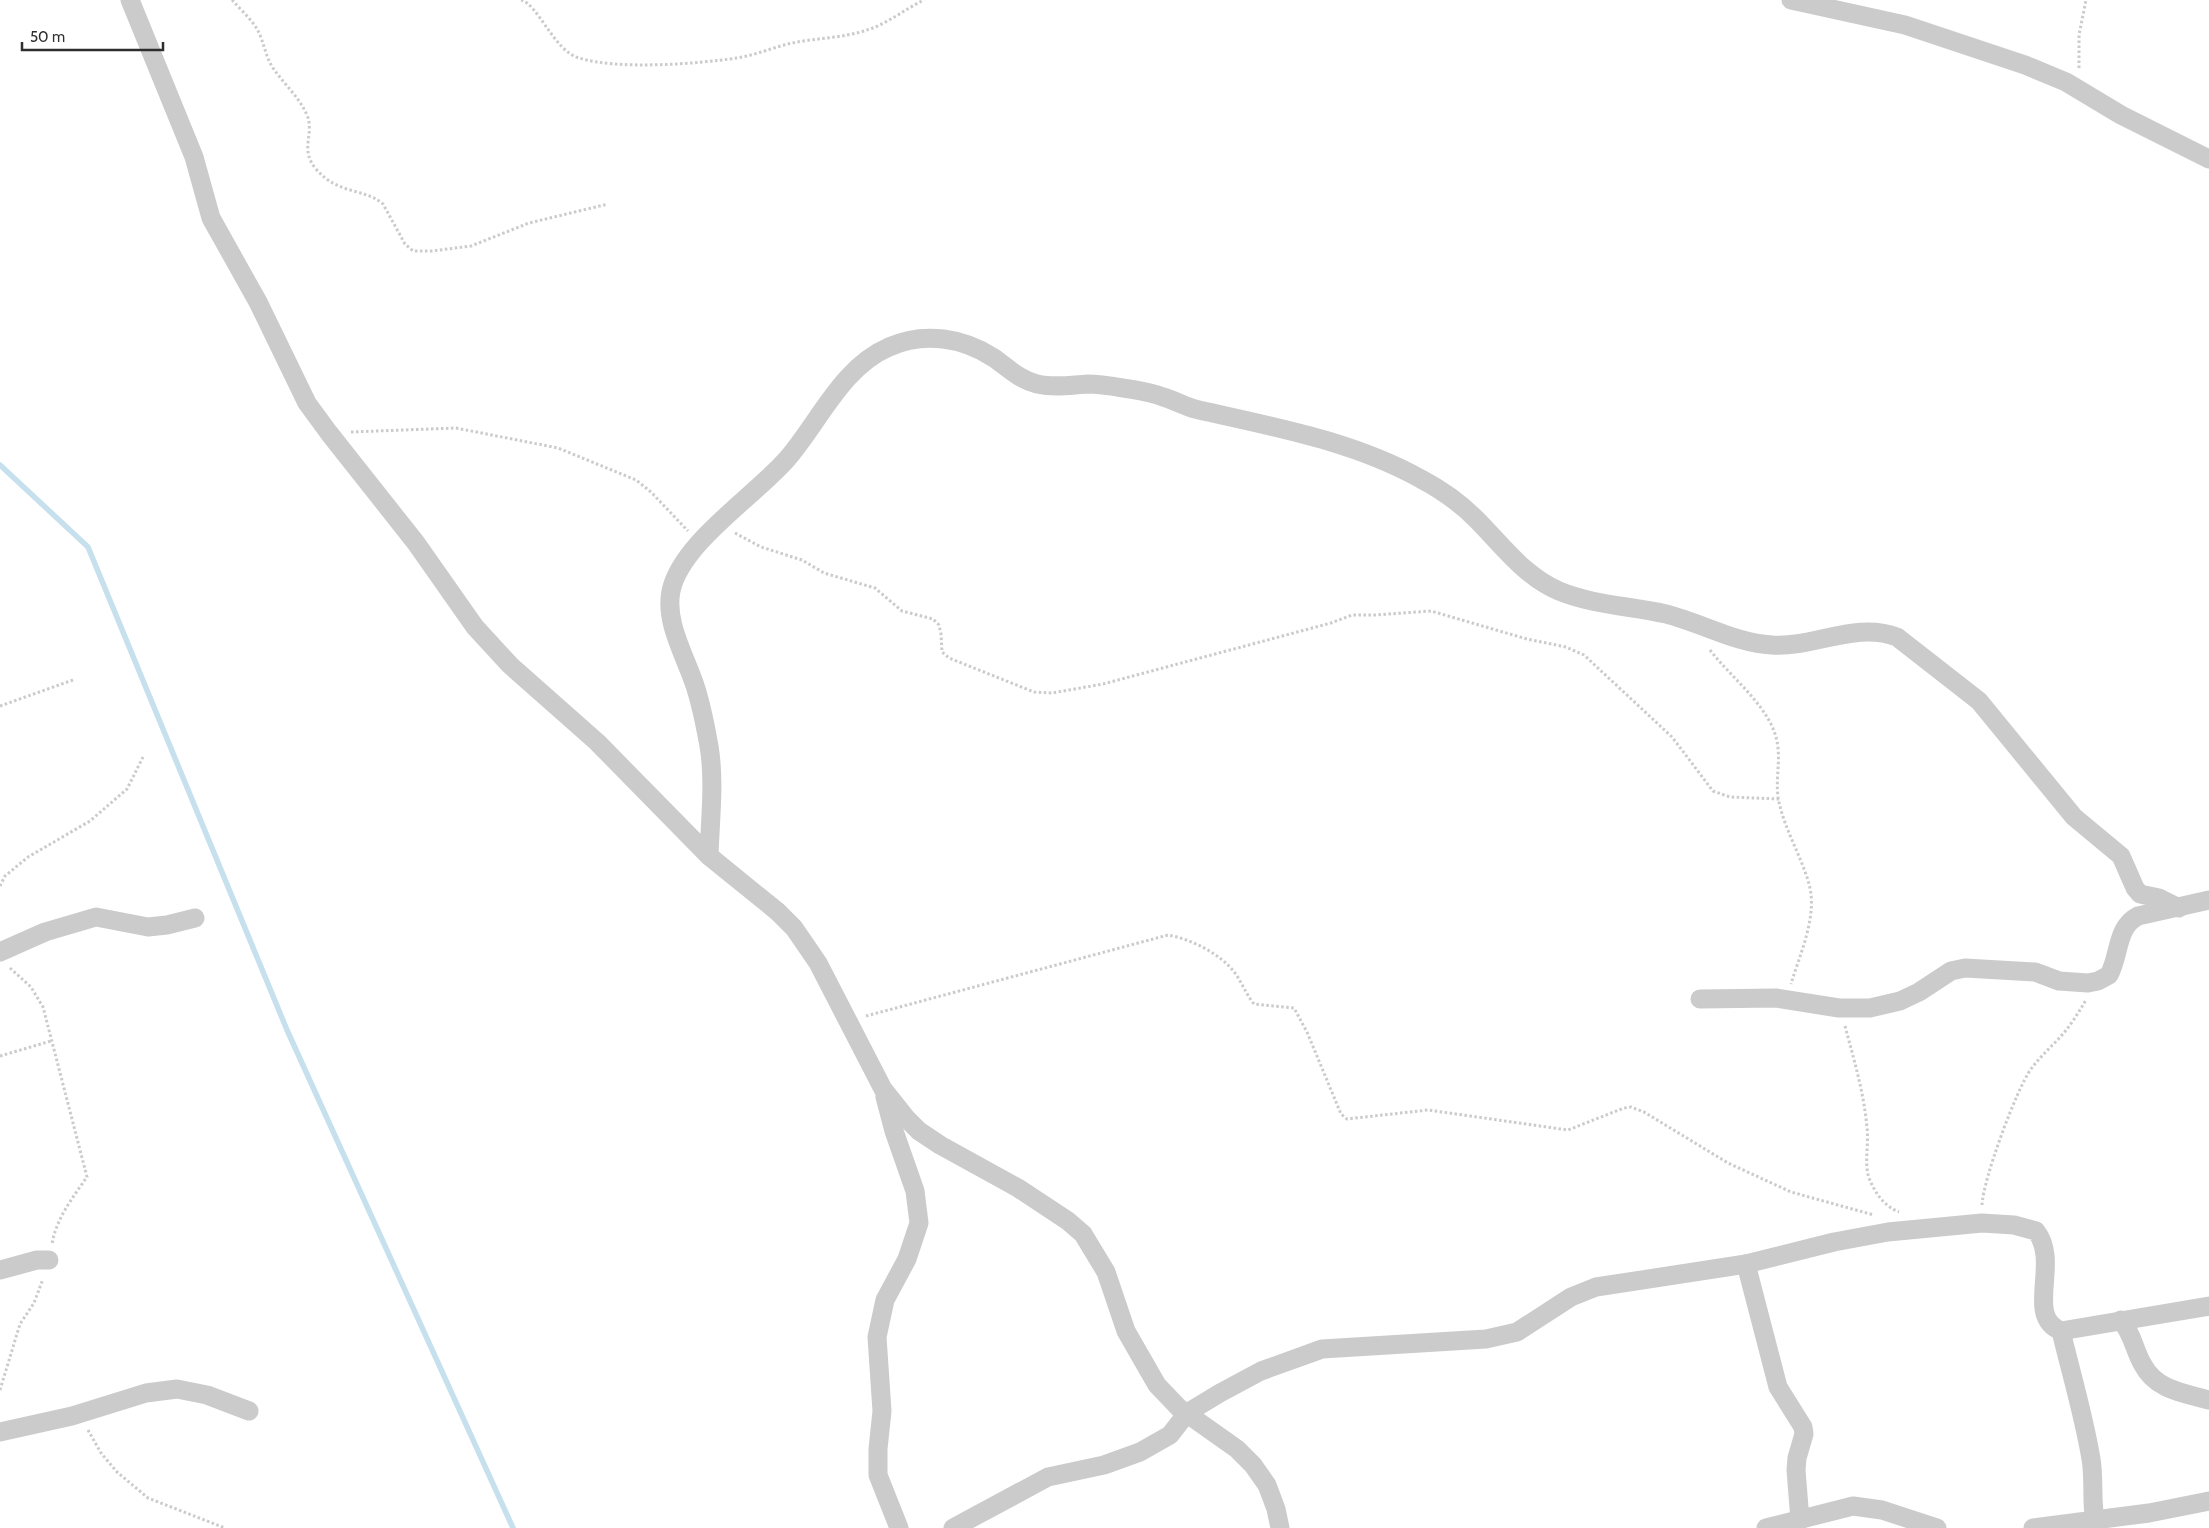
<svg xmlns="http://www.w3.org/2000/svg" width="2209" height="1528" viewBox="0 0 2209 1528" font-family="Cabin,sans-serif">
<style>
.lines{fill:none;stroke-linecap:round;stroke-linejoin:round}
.stream{stroke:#c6e0ed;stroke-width:5.5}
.path{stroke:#cbcbcb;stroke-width:3;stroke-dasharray:2.5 2.5;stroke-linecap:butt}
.minor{stroke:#cbcbcb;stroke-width:19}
</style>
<rect width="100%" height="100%" fill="#fff"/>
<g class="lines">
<polyline class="stream" points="0,465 88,547 287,1030 513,1528"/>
<g class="path">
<path d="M232 0C240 9 251 19 257 29 264 41 265 56 273 68 284 84 299 97 307 115 315 134 299 149 316 169 338 195 365 188 383 204L405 244 413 251H432L471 246 529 223 608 204"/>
<path d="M521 0C538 4 554 51 579 58 618 70 696 64 737 58 756 55 774 47 792 43 816 38 844 38 867 30 887 24 905 9 924 0"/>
<polyline points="2079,68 2079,35 2086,0"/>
<polyline points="351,432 456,428 558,448 636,480 651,492 688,531"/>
<polyline points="735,533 761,547 802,560 824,573 875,588 902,611 933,619 939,625 941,634 942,652 949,658 1034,692 1052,693 1103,684 1331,623 1352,615 1375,615 1431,611 1527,639 1566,647 1584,655 1672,737 1713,791 1730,797 1779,799"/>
<path d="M1710 650C1730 676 1757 696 1772 726 1784 753 1775 771 1778 797 1783 827 1801 855 1809 884 1818 915 1800 954 1791 984"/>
<polyline points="0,706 73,680"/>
<polyline points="0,886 5,876 28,857 90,821 127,789 143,757"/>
<path d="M10 968 31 987 43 1007 87 1177C73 1197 56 1219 52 1244"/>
<path d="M866 1016 1168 935C1191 939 1221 954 1235 973 1242 983 1246 994 1254 1004L1294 1008 1307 1032 1341 1114 1347 1119 1428 1110 1568 1130 1624 1108 1631 1107 1644 1112 1728 1163 1791 1192 1874 1215"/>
<path d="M1845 1026C1854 1060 1864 1093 1867 1128 1869 1145 1864 1163 1869 1178 1875 1193 1884 1206 1899 1212"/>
<polyline points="0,1056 51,1041"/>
<path d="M1982 1205C1983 1180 2016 1090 2031 1069 2042 1054 2056 1043 2067 1029 2074 1020 2080 1010 2086 1000"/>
<polyline points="0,1390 20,1324 34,1303 43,1279"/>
<polyline points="88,1430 101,1453 117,1472 148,1498 225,1528"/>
</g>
<g class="minor">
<polyline points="130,0 194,157 211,218 258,302 307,403 329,433 416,543 475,627 510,665 597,742 709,856 778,912 794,928 818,963 883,1089 906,1118 919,1131 940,1145 1018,1188 1068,1221 1083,1234 1106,1272 1126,1331 1157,1385 1179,1408 1237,1449 1253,1465 1267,1485 1276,1509 1280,1528"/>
<polyline points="1791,0 1905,25 2025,65 2066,82 2121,115 2209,159"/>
<path d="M709 856C710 820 715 782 709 746 705 724 701 701 693 680 683 652 665 621 671 591 681 543 755 496 787 459 819 422 842 367 889 347 924 331 964 338 994 358 1008 368 1020 380 1037 384 1055 388 1070 385 1088 384 1102 384 1117 387 1130 389 1141 391 1153 393 1163 397 1174 400 1184 406 1195 409 1272 427 1351 440 1421 479 1440 489 1460 503 1476 519 1502 545 1524 576 1559 591 1593 605 1631 606 1666 614 1702 623 1735 643 1772 645 1814 648 1856 621 1897 637L1979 701 2074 817 2121 856 2135 888 2140 894 2159 898 2179 908"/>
<polyline points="0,952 45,932 96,917 148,927 167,925 195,918"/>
<path d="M1700 999 1776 998 1839 1008H1870L1900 1001 1919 992 1951 971 1965 968 2035 972 2059 981 2088 983 2098 981 2109 975C2120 955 2116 927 2138 916L2209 900"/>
<polyline points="885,1097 894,1131 915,1191 919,1223 907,1259 885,1300 877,1337 882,1411 878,1449 878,1475 899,1528"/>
<polyline points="1746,1264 1778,1387 1803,1427 1804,1434 1797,1458 1796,1470 1800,1520"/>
<polyline points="0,1270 37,1260 49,1260"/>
<path d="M2121 1320C2133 1334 2134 1350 2143 1365 2156 1390 2184 1393 2209 1400"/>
<path d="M2061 1331C2071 1373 2084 1416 2091 1459 2095 1482 2090 1506 2097 1528"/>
<polyline points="0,1432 72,1416 146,1393 177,1389 207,1395 249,1411"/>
<path d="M953 1528 1048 1477 1104 1465 1140 1452 1170 1435 1187 1413 1220 1393 1261 1371 1322 1349 1486 1339 1517 1332 1571 1297 1596 1287 1746 1264 1834 1242 1888 1232 1982 1223 2014 1225 2036 1231C2061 1263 2024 1316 2061 1331L2209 1306"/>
<polyline points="1766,1528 1853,1506 1882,1510 1937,1528"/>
<polyline points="2033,1528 2149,1513 2209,1501"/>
</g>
</g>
<path d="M22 42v8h141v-8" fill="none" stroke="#2e2e2e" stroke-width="2.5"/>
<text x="30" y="42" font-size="15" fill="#2e2e2e" stroke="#ffffff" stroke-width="4" paint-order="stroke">50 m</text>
</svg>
